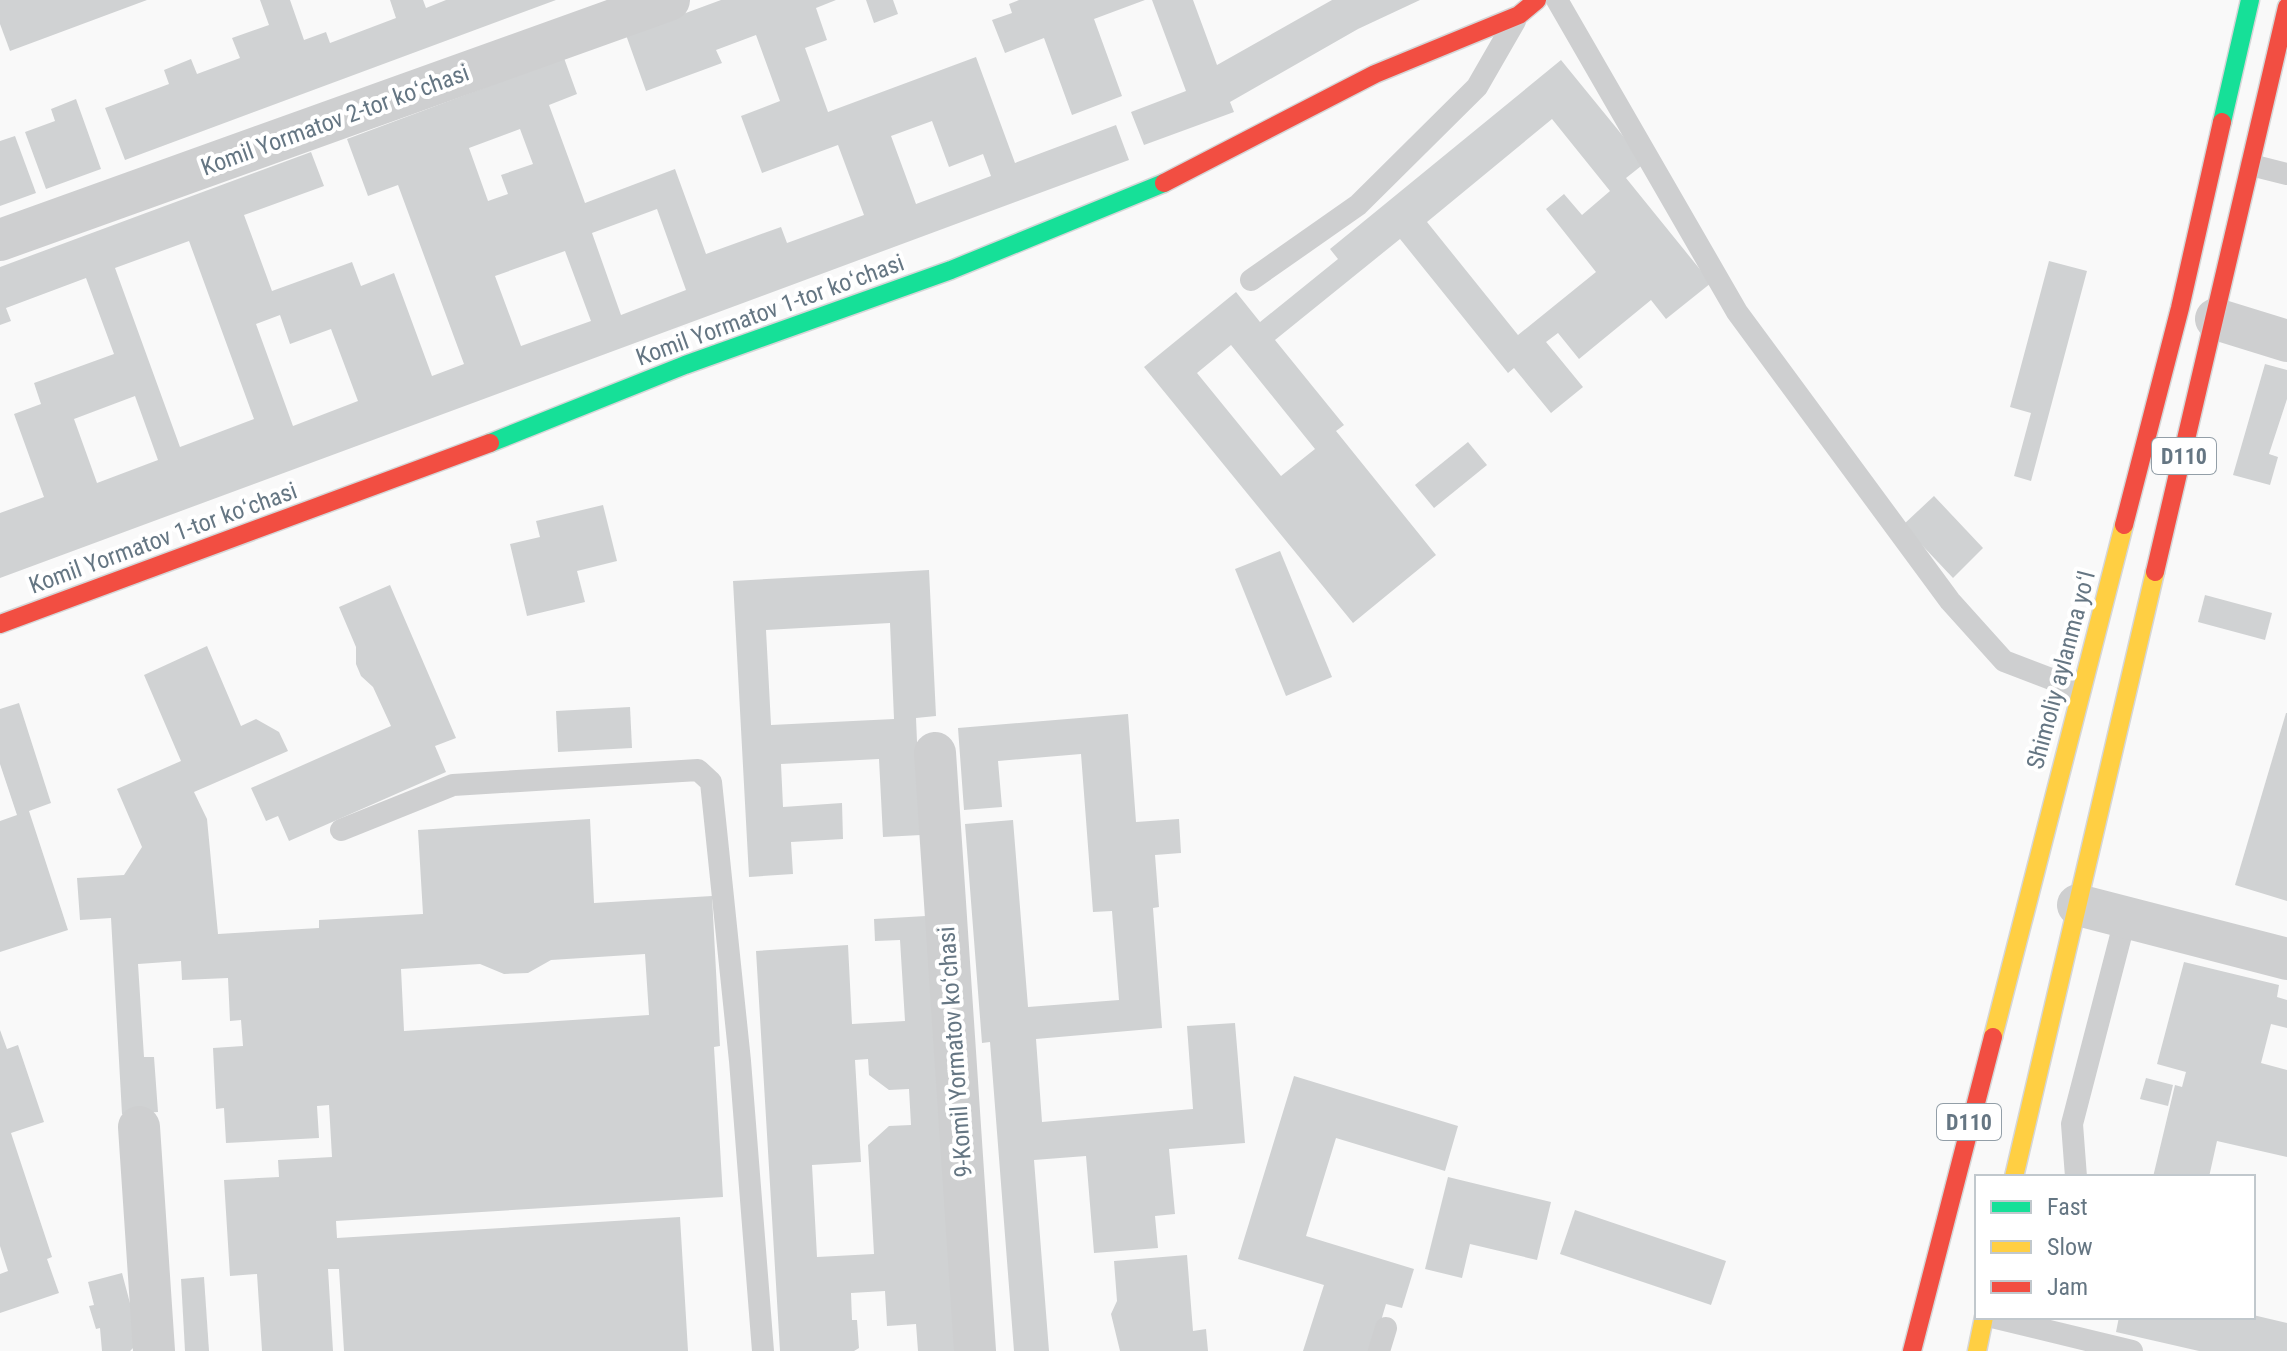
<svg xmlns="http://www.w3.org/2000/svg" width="2287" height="1351" viewBox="0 0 2287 1351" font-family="'Roboto Condensed',sans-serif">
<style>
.building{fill:#d0d2d3;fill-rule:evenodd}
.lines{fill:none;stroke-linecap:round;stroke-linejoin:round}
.fast-casing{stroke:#d5d6d7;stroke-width:21}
.slow-casing{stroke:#d5d6d7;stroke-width:21}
.jam-casing{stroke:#d5d6d7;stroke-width:21}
.lane{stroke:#cecfd0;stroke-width:22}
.street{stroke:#cecfd0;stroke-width:42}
.fast{stroke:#16e098;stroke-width:18}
.slow{stroke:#ffcf43;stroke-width:18}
.jam{stroke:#f24e42;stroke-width:18}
.labels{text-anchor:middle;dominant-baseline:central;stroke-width:8;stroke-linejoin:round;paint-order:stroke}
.shield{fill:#fff;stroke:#939fa8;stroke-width:2}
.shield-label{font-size:22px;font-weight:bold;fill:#657683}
.street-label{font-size:24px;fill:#657683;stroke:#fff}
</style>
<rect width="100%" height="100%" fill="#f9f9f9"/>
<g class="building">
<polygon points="0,0 147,0 10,51 0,24"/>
<polygon points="260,0 290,0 304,40 326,32 330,43 396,18 390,0 423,0 426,8 446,0 556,0 125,160 105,108 169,84 164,70 191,59 197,74 240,58 232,38 269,25"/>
<path d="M721 0H836L816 8 827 40 805 48 828 112 976 57 1015 163 1116 125 1129 160 0 578V513L44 497 14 414 41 404 34 383 114 354 86 278 6 308 11 321 0 325V267L311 152 324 186 244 215 272 291 352 262 361 286 394 273 432 376 464 364 398 185 368 196 347 139 564 58 577 94 549 105 585 203 675 169 706 254 781 227 787 243 864 215 838 145 762 173 741 116 780 101 756 35 716 50 722 63 646 91 626 35ZM932 121 949 167 983 154 991 176 916 204 891 136ZM520 129 533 164 501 175 508 194 488 201 469 148ZM657 209 686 290 621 315 592 233ZM189 241 254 419 180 447 115 268ZM565 251 591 321 521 346 495 276ZM280 315 290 344 331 329 358 401 293 426 256 324ZM135 396 158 460 97 483 74 419Z"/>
<polygon points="866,0 893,0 898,14 874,23"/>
<polygon points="1019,0 1145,0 1094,19 1122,96 1072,115 1044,38 1005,53 992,20 1012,13 1009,4"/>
<polygon points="1152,0 1193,0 1217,65 1332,0 1420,0 1358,29 1230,102 1234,112 1144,145 1131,112 1186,91"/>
<path d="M1561 60 1645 163 1626 178 1711 283 1666 319 1651 300 1579 359 1558 333 1546 342 1583 387 1551 413 1514 368 1508 373 1400 239 1275 340 1344 425 1336 431 1436 555 1353 623 1144 367 1236 292 1260 322 1338 259 1330 249ZM1552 119 1610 191 1582 215 1564 194 1546 209 1596 272 1518 335 1427 222ZM1231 345 1315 449 1281 476 1197 373Z"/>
<polygon points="76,99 101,169 46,189 25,132 55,121 51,109"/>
<polygon points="15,136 36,193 0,206 0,141"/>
<polygon points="2049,261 2087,271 2031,481 2014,476 2031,413 2010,407"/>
<polygon points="2265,364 2287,370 2287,399 2269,454 2278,457 2270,485 2233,475"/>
<polygon points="1468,442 1487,465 1434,508 1415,485"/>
<polygon points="1934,496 1983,548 1953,578 1903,525"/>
<polygon points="603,505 617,561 577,571 585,602 527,616 510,544 540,537 536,521"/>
<polygon points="1280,551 1332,677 1286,696 1235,569"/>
<path d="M929 570 936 716 916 718 921 835 883 837 879 759 781 764 783 807 842 803 843 839 791 842 793 874 749 877 733 581ZM890 623 894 719 771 725 766 630Z"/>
<polygon points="390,585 456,738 435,746 446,772 289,841 278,816 266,821 251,788 391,726 373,687 361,676 356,664 356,647 339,607"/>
<polygon points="2205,595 2272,613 2265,640 2198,622"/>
<path d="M207 646 241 726 256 719 279 732 288 751 194 792 207 819 218 934 319 928V920L423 914 418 830 590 819 594 903 712 896 720 1046 714 1047 723 1197 336 1221 337 1238 680 1217 688 1351H344L339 1269H328L333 1351H262L257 1274 230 1276 224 1180 279 1177 278 1160 332 1157 329 1105 317 1106 319 1138 226 1143 224 1108 216 1109 213 1048 243 1046 241 1020 230 1021 228 978 182 980 181 961 138 964 144 1057H154L158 1112 122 1114 111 918 80 920 77 878 124 875 142 847 117 789 181 761 144 675ZM645 954 649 1015 404 1031 401 969 480 964 504 974 528 973 551 960Z"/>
<polygon points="19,703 51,803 29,811 68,930 0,952 0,821 17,815 0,764 0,709"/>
<polygon points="630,707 632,748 558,752 556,711"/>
<polygon points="2286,713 2287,713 2287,901 2235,885"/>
<polygon points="1128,714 1136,822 1179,819 1181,853 1155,855 1159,907 1153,908 1162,1028 1036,1039 1042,1122 1193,1109 1187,1026 1235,1023 1245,1143 1169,1149 1175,1214 1155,1216 1158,1248 1094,1253 1086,1156 1034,1160 1049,1351 1014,1351 990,1042 982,1043 965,824 1013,820 1028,1007 1119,1000 1112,911 1093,912 1081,754 998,761 1002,807 964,810 958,728"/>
<path d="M926 916 962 1351H918L916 1324 887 1326 885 1291 851 1293 852 1320H857L859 1348 854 1351H780L756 951 848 945 852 1024 905 1021 900 940 875 941 874 919ZM868 1059 869 1075 889 1090 909 1089 911 1125 889 1126 868 1145 874 1254 817 1257 812 1165 861 1162 855 1060Z"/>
<polygon points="2184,962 2279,985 2277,997 2287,1000 2287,1028 2271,1024 2261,1063 2287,1070 2287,1157 2217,1141 2209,1177 2153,1177 2175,1085 2182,1087 2186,1072 2157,1064"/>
<polygon points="0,1030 7,1049 18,1045 44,1122 11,1133 52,1257 47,1259 59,1293 0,1313 0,1274 8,1271 0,1246"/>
<polygon points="1294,1076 1458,1126 1445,1171 1336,1138 1306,1236 1414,1269 1402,1308 1386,1304 1372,1351 1303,1351 1324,1285 1238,1259"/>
<polygon points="2146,1078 2173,1085 2168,1106 2140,1099"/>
<polygon points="1448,1177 1551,1202 1537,1260 1470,1244 1462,1278 1425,1269"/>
<polygon points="1575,1210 1726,1261 1711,1305 1560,1254"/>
<polygon points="1187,1255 1193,1331 1206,1329 1208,1351 1120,1351 1111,1314 1117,1301 1114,1261"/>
<polygon points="122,1273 140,1341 130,1351 102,1351 100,1328 96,1329 89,1306 94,1305 88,1282"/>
<polygon points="204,1277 209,1351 185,1351 181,1279"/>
<polygon points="2253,1315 2287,1323 2287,1351 2199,1351 2116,1332 2119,1317"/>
</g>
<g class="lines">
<g class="fast-casing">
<g id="fast">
<polyline points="2222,122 2250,0"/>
<polyline points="490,443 685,365 951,270 1164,183"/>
</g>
</g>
<g class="slow-casing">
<g id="slow">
<polyline points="1993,1037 2124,525"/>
<polyline points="2014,1177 2155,572"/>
<polyline points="1977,1351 1984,1317"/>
</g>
</g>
<g class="jam-casing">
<g id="jam">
<polyline points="1164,183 1375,74 1519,15 1537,0"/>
<polyline points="2124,525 2180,308 2222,122"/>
<polyline points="2155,572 2287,7"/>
<polyline points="0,624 490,443"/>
<polyline points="1912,1351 1993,1037"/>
</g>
</g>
<g class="lane">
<polyline points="1557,0 1737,312 1950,601 2004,661 2080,690"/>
<polyline points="2251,165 2287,174"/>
<polyline points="1251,280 1358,205 1477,87 1515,21"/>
<polyline points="341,830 453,785 698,770 711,782 740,1061 763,1351"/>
<polyline points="2076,1177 2072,1124 2126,916"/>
<polyline points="1992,1317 2132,1351"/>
<polyline points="1379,1351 1386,1328"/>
</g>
<g class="street">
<polyline points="0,240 669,0"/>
<polyline points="2216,319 2287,341"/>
<polyline points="935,753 975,1351"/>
<polyline points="2078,905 2287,959"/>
<polyline points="139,1127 154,1351"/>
</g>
<use href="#fast" class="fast"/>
<use href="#slow" class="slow"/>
<use href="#jam" class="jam"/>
</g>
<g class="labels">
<g class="shield">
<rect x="2152" y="438" width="64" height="36" rx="6"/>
<rect x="1937" y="1104" width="64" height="36" rx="6"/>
</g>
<g class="shield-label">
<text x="2184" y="456">D110</text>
<text x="1969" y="1122">D110</text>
</g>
<g class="street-label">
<text transform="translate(335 120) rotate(-20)">Komil Yormatov 2-tor koʻchasi</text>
<text transform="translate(770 310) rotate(-20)">Komil Yormatov 1-tor koʻchasi</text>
<text transform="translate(163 538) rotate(-20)">Komil Yormatov 1-tor koʻchasi</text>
<text transform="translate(2061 670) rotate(-75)">Shimoliy aylanma yoʻl</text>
<text transform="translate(955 1052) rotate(-94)">9-Komil Yormatov koʻchasi</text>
</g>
</g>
<rect x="1975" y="1175" width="280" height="144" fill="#ffffff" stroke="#c1c8cd" stroke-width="2"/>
<rect x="1991" y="1201" width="40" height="12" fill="#16e098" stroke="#c1c8cd" stroke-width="2"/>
<text x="2047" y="1215" font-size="24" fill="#657683">Fast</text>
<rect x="1991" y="1241" width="40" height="12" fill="#ffcf43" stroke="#c1c8cd" stroke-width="2"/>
<text x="2047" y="1255" font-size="24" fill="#657683">Slow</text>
<rect x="1991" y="1281" width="40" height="12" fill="#f24e42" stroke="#c1c8cd" stroke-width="2"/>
<text x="2047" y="1295" font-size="24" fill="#657683">Jam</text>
</svg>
